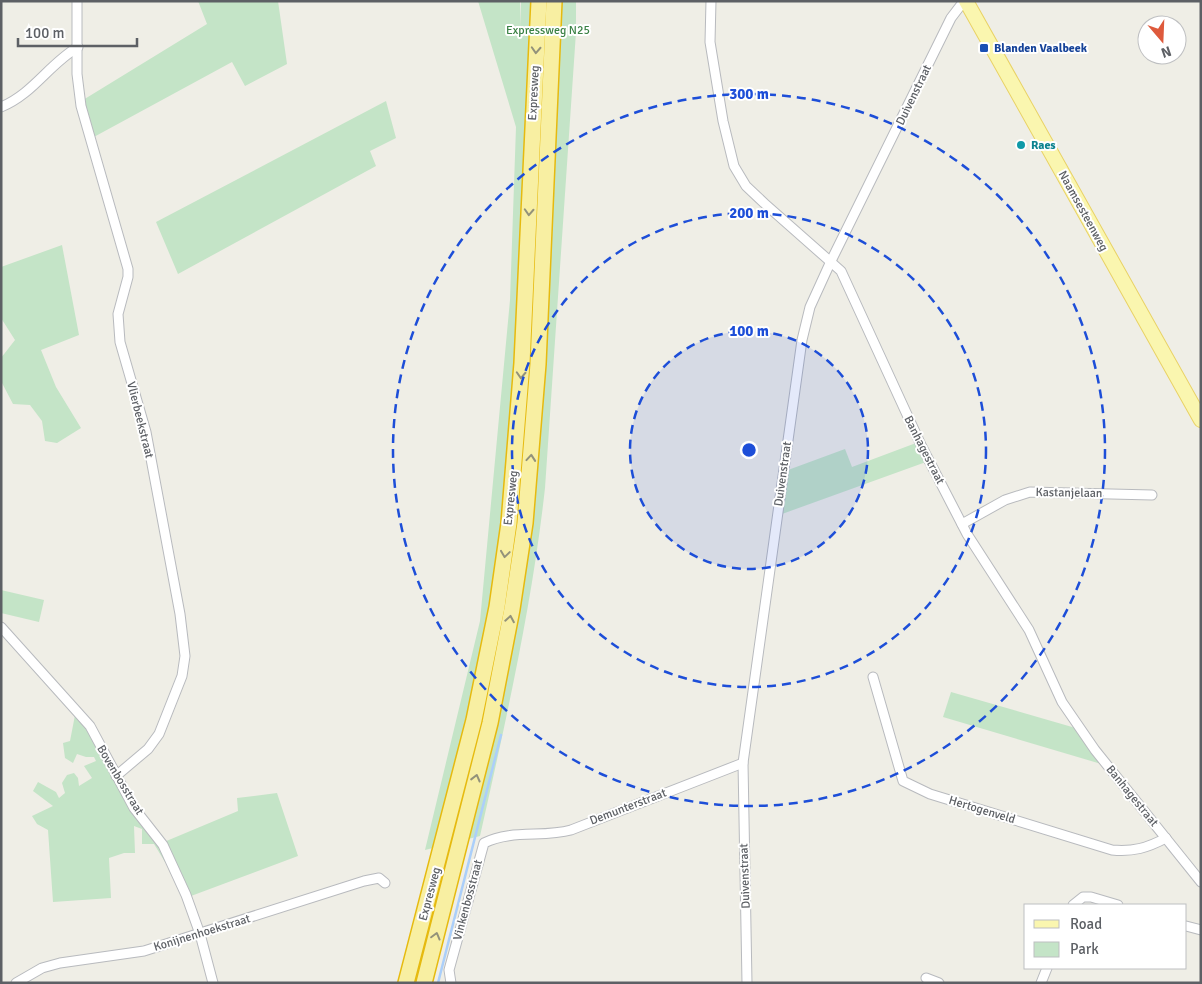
<svg xmlns="http://www.w3.org/2000/svg" width="1202" height="984" viewBox="0 0 1202 984" font-family="Signika,sans-serif">
<style>
.green{fill:#c4e4c7}
.lines{fill:none;stroke-linecap:round;stroke-linejoin:round}
.stream{stroke:#abcffa;stroke-width:2.5}
.minor-casing{stroke:#b8babe;stroke-width:11}
.primary-casing{stroke:#e9d265;stroke-width:16}
.trunk-casing{stroke:#e6ba0f;stroke-width:18}
.minor{stroke:#fff;stroke-width:9}
.primary{stroke:#faf6af;stroke-width:14}
.trunk{stroke:#f8efa2;stroke-width:15}
.oneway{stroke:#93927a}
.ring{fill:none;stroke:#1d4ed8;stroke-width:2.5;stroke-dasharray:9 6}
.transit-dot{fill:#1a4fb4;stroke:#fff;stroke-width:2}
.culture-dot{fill:#0f9aa8;stroke:#fff;stroke-width:2}
.labels{text-anchor:middle;dominant-baseline:central;stroke-width:4;stroke-linejoin:round;paint-order:stroke}
.park-label{font-size:12px;fill:#3a8044;stroke:#fff}
.transit-label{font-size:12px;font-weight:bold;fill:#164399;stroke:#fff;text-anchor:start}
.street-label{font-size:12px;fill:#5d6065;stroke:#fff}
.culture-label{font-size:12px;font-weight:bold;fill:#0d838f;stroke:#fff;text-anchor:start}
.centre{fill:#1d4ed8;stroke:#fff;stroke-width:2.5}
.ring-label{font-size:15px;text-anchor:middle;font-weight:bold;fill:#1d4ed8;stroke:#fff;stroke-width:4;stroke-linejoin:round;paint-order:stroke}
</style>
<rect width="100%" height="100%" fill="#efeee6"/>
<g class="green">
<polygon points="198,1 278,1 287,64 245,86 232,62 92,138 83,100 207,24"/>
<path d="M478 1H520V28L521 1H576V32L545 488C532 606 506 720 480 836L425 850 480 621 510 300 516 127Z"/>
<polygon points="386,101 396,138 370,151 376,166 178,274 156,222"/>
<polygon points="62,245 79,335 41,350 56,387 81,428 57,443 45,441 42,421 30,405 13,404 1,381 1,358 15,340 1,318 1,267"/>
<polygon points="916,443 926,462 782,514 788,470 845,449 852,467"/>
<polygon points="1,590 44,600 39,622 1,613"/>
<polygon points="951,692 1079,729 1108,766 943,717"/>
<polygon points="76,710 134,808 164,842 238,811 237,798 277,793 298,856 191,896 170,861 165,862 154,844 142,844 142,829 134,826 135,853 124,853 109,858 111,898 53,902 48,830 37,824 32,816 53,806 33,791 38,782 56,792 59,798 65,793 62,783 67,775 74,773 78,778 79,786 92,778 84,766 96,761 94,757 86,757 77,754 73,763 65,758 63,743 70,741"/>
</g>
<g class="lines">
<polyline class="stream" points="438,983 501,735"/>
<g class="minor-casing">
<g id="minor">
<polyline points="77,1 77,74 81,106 128,269 128,277 118,314 120,342 146,432 180,614 185,656 182,676 159,734 148,749 116,776"/>
<polyline points="711,1 710,42 723,121 734,166 746,186 764,203 841,271 921,445 967,534 1029,630 1062,702 1095,750 1201,882"/>
<path d="M1 107C33 94 49 64 78 47"/>
<polyline points="962,524 1005,500 1030,492 1152,495"/>
<polyline points="1,627 90,726 134,808 163,845 186,895 200,934 213,983"/>
<path d="M873 677 903 781 930 794 1112 850C1133 852 1147 848 1166 838"/>
<polyline points="1073,905 1083,897 1091,897 1118,905"/>
<polyline points="1186,926 1201,930"/>
<polyline points="926,978 939,983"/>
<polyline points="16,983 42,968 60,963 144,951 364,881 379,878 385,883"/>
<path d="M451 983 449 970 484 843C512 829 543 838 571 830L743 763"/>
<polyline points="747,983 743,763 802,340 810,307 831,261 951,18 964,1"/>
<polyline points="1041,983 1047,968"/>
</g>
</g>
<g class="primary-casing">
<polyline id="primary" points="966,1 1201,420"/>
</g>
<g class="trunk-casing">
<g id="trunk">
<polyline points="406,983 474,720 497,607 509,523 522,363 539,1"/>
<polyline points="424,983 490,723 512,609 525,523 538,364 554,1"/>
</g>
</g>
<use href="#minor" class="minor"/>
<use href="#primary" class="primary"/>
<use href="#trunk" class="trunk"/>
</g>
<defs><path id="oneway-chevron" d="M-2-3.5L2.5 0L-2 3.5" fill="none" stroke-width="1.6" stroke-linecap="round" stroke-linejoin="round" transform="scale(1.25)"/></defs>
<g class="oneway">
<use href="#oneway-chevron" transform="translate(536 50) rotate(93)"/>
<use href="#oneway-chevron" transform="translate(529 212) rotate(93)"/>
<use href="#oneway-chevron" transform="translate(521 375) rotate(93)"/>
<use href="#oneway-chevron" transform="translate(531 458) rotate(-85)"/>
<use href="#oneway-chevron" transform="translate(505 554) rotate(98)"/>
<use href="#oneway-chevron" transform="translate(510 619) rotate(-80)"/>
<use href="#oneway-chevron" transform="translate(476 778) rotate(-76)"/>
<use href="#oneway-chevron" transform="translate(436 936) rotate(-75)"/>
</g>
<circle cx="749" cy="450" r="119" fill="#1d4ed8" fill-opacity=".12"/>
<g class="ring">
<circle cx="749" cy="450" r="119"/>
<circle cx="749" cy="450" r="237"/>
<circle cx="749" cy="450" r="356"/>
</g>
<rect class="transit-dot" x="979" y="43" width="10" height="10" rx="2.5"/>
<circle class="culture-dot" cx="1021" cy="145" r="5"/>
<g class="labels">
<g class="park-label">
<text x="548" y="30">Expressweg N25</text>
</g>
<g class="transit-label">
<text x="994" y="48">Blanden Vaalbeek</text>
</g>
<g class="street-label">
<text transform="translate(534 93) rotate(-87)">Expresweg</text>
<text transform="translate(914 95) rotate(-64)">Duivenstraat</text>
<text transform="translate(1083 211) rotate(61)">Naamsesteenweg</text>
<text transform="translate(140 420) rotate(76)">Vlierbeekstraat</text>
<text transform="translate(924 450) rotate(63)">Banhagestraat</text>
<text transform="translate(783 474) rotate(-82)">Duivenstraat</text>
<text transform="translate(1069 493) rotate(1)">Kastanjelaan</text>
<text transform="translate(511 498) rotate(-84)">Expresweg</text>
<text transform="translate(120 780) rotate(59)">Bovenbosstraat</text>
<text transform="translate(1132 796) rotate(51)">Banhagestraat</text>
<text transform="translate(628 807) rotate(-21)">Demunterstraat</text>
<text transform="translate(982 810) rotate(17)">Hertogenveld</text>
<text transform="translate(745 876) rotate(-92)">Duivenstraat</text>
<text transform="translate(430 894) rotate(-75)">Expresweg</text>
<text transform="translate(468 900) rotate(-75)">Vinkenbosstraat</text>
<text transform="translate(202 933) rotate(-17)">Konijnenhoekstraat</text>
</g>
<g class="culture-label">
<text x="1031" y="145">Raes</text>
</g>
</g>
<circle cx="749" cy="450" r="8" class="centre"/>
<g class="ring-label">
<text x="749" y="99">300 m</text>
<text x="749" y="218">200 m</text>
<text x="749" y="336">100 m</text>
</g>
<rect width="1202" height="984" fill="none" stroke="#5d6065" stroke-width="5"/>
<rect x="1024" y="904" width="162" height="65" fill="#ffffff" stroke="#bebfc1"/>
<rect x="1034" y="920" width="25" height="8" fill="#faf6af" stroke="#bebfc1"/>
<text x="1070" y="929" font-size="15" fill="#5d6065">Road</text>
<rect x="1034" y="942" width="25" height="15" fill="#c4e4c7" stroke="#bebfc1"/>
<text x="1070" y="954" font-size="15" fill="#5d6065">Park</text>
<g transform="translate(1162 40) rotate(161)"><circle r="24" fill="#ffffff" stroke="#bebfc1"/>
<path d="M0-4L9 19L0 12L-9 19Z" fill="#de5a3c"/>
<text y="-8" font-size="14" font-weight="bold" text-anchor="middle" fill="#5d6065">N</text>
</g>
<path d="M18 38v8h119v-8" fill="none" stroke="#5d6065" stroke-width="2.5"/>
<text x="25" y="38" font-size="15" fill="#5d6065" stroke="#ffffff" stroke-width="4" paint-order="stroke">100 m</text>
</svg>
